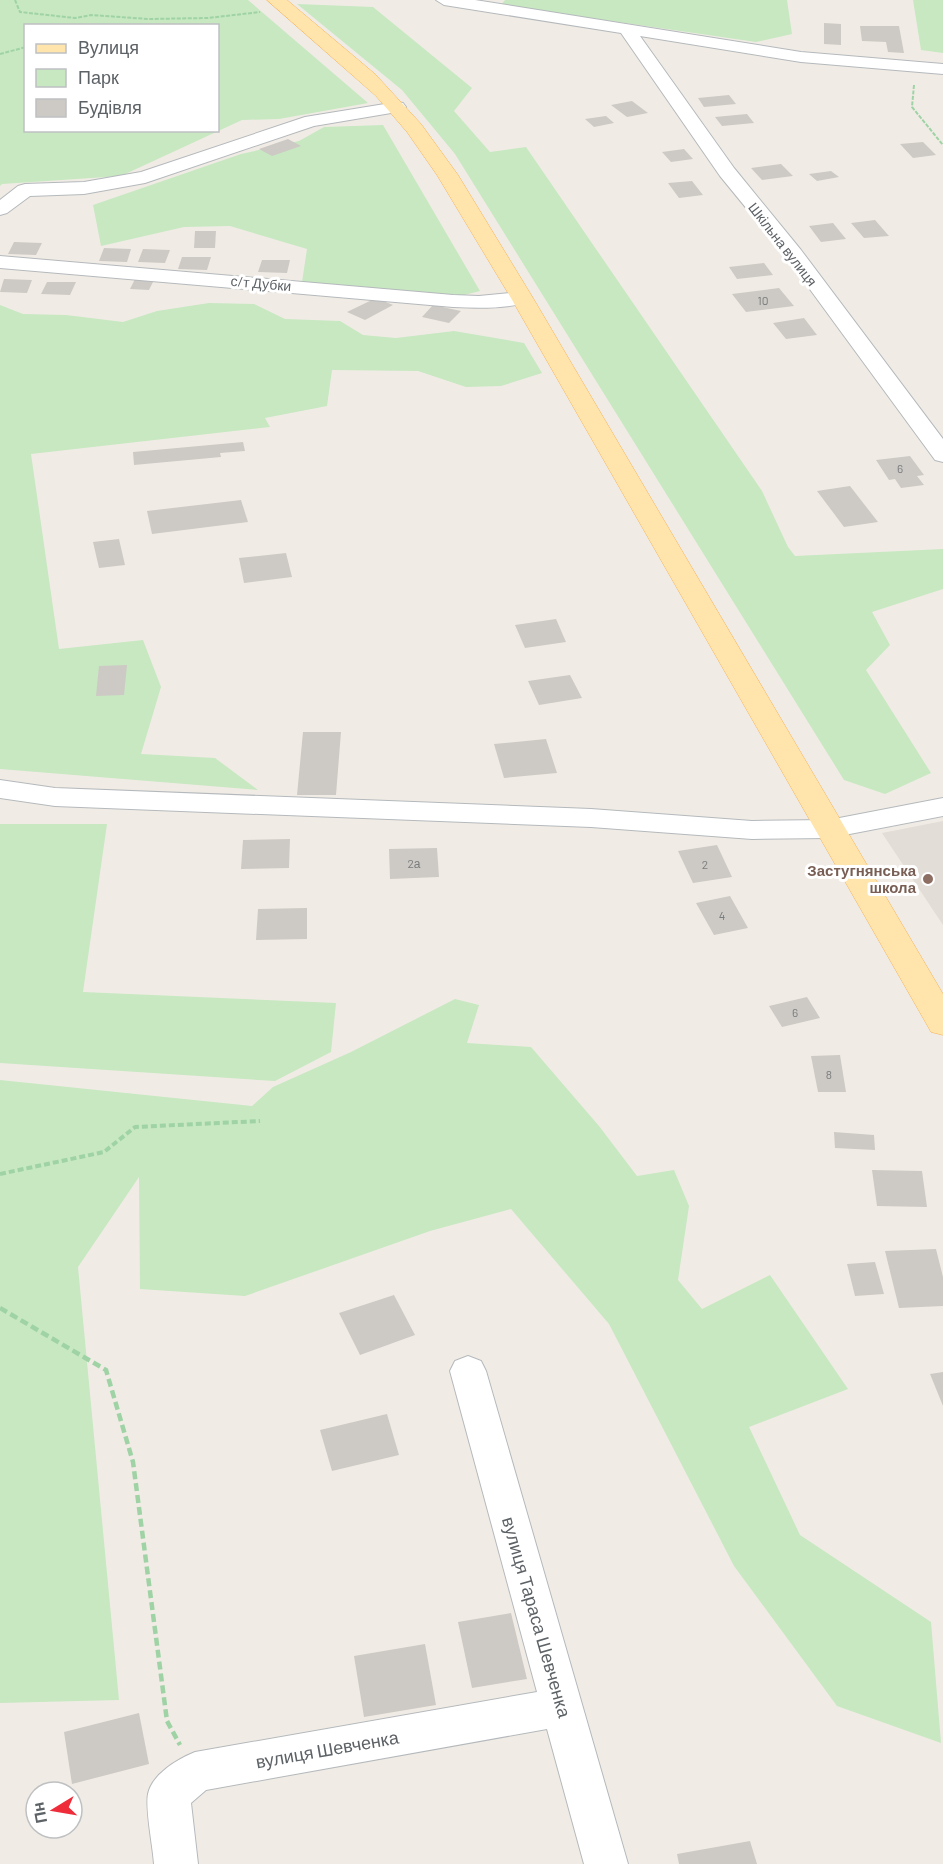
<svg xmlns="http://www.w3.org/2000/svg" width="943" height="1864" viewBox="0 0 943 1864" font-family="Barlow,sans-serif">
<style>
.education{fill:#e2ddd6}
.green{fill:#c7e8c1;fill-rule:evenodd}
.building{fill:#cdc9c4}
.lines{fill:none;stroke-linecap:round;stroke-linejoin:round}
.minor-casing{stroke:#b5b9bc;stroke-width:2}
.major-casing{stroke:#f6b258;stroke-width:1}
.path-far2{stroke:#9fd3a5;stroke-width:2;stroke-dasharray:4 1.5;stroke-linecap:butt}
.path-far1{stroke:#9fd3a5;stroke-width:4;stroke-dasharray:6 3;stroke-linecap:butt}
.path{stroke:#9fd3a5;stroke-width:4.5;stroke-dasharray:8 4;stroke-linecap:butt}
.minor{fill:#fff;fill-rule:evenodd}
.major{fill:#ffe4ab;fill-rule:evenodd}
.education-dot{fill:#8d6e63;stroke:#fff;stroke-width:2}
.labels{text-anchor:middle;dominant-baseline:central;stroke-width:6;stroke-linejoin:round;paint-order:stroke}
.number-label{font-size:12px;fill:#797c7e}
.far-street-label{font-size:14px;fill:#5d6266;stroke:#fff}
.education-label{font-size:15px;font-weight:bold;fill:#785e54;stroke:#fff;text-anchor:end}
.near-street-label{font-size:18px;fill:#5d6266;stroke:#fff}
</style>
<rect width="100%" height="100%" fill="#f0ece5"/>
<polygon class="education" points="943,821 943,925 882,833"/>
<g class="green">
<path d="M0 0H248L368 103 279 119 242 120 121 176 2 184 0 186ZM26 26H218V130H26Z"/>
<polygon points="505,0 787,0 792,34 756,42 501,5"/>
<polygon points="913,0 943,0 943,53 921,50"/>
<polygon points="297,4 373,7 472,88 454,111 490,152 526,147 762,491 788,547 795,556 943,549 943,589 872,612 890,645 866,670 931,773 885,794 844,780 455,154 402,90"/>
<polygon points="383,125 480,291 456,297 302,282 307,249 230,226 184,227 101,246 93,205 241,154 299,141 324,127"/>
<polygon points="209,303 254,304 285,319 340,321 363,335 396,338 454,331 524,343 542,373 501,386 466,387 418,371 332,370 327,406 265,418 270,427 31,454 59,649 143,640 161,687 141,754 215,758 258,790 0,769 0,305 23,314 66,315 123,322 157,311"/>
<polygon points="0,824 107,824 83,992 336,1003 331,1052 275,1081 0,1063"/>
<polygon points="455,999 479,1005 467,1043 531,1047 599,1126 637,1176 674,1170 689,1206 678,1280 702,1309 770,1275 848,1389 749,1427 800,1535 931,1622 941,1743 837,1706 734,1566 609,1324 511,1209 430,1231 245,1296 140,1289 139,1177 78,1267 119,1700 0,1703 0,1080 252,1106 273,1087 351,1052"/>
</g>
<g class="building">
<polygon points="824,23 841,24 841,45 824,44"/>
<polygon points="860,26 899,26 904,53 888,52 886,42 862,41"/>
<polygon points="729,95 736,104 704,107 698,98"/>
<polygon points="632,101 648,113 627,117 611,105"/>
<polygon points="747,114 754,123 722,126 715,117"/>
<polygon points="606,116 614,123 594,127 585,119"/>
<polygon points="288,139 301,146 272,156 259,149"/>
<polygon points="923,142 936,155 913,158 900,144"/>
<polygon points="684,149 693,159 671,162 662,152"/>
<polygon points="781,164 793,176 762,180 751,168"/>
<polygon points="831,171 839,177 817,181 809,174"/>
<polygon points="692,181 703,195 679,198 668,183"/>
<polygon points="875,220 889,236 864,238 851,223"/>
<polygon points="833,223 846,239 821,242 809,226"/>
<polygon points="195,231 216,231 215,248 194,248"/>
<polygon points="14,242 42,243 36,255 8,254"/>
<polygon points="104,248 131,249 127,262 99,261"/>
<polygon points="143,249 170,250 165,263 138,262"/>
<polygon points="182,257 211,257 207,270 178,269"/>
<polygon points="262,260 290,260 287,273 258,272"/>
<polygon points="764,263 773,275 737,279 729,267"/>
<polygon points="136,277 155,278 149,290 130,289"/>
<polygon points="4,279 32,280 27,293 0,292"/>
<polygon points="47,282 76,282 70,295 41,294"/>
<polygon points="779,288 794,306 746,312 732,294"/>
<polygon points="376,298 393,305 365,320 347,312"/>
<polygon points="433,305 461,311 449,323 422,317"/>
<polygon points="804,318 817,335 786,339 773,323"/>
<polygon points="243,442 245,451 220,453 221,457 134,465 133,452"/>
<polygon points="910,456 924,475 917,476 924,485 901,488 895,479 889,480 876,460"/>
<polygon points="850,486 878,522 844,527 817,491"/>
<polygon points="241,500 248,522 152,534 147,511"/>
<polygon points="119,539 125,565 99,568 93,542"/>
<polygon points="286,553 292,577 244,583 239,558"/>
<polygon points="556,619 566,642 525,648 515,625"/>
<polygon points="127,665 124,695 96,696 99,666"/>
<polygon points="570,675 582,698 539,705 528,681"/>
<polygon points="303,732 341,732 336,795 297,795"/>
<polygon points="546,739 557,773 504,778 494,744"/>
<polygon points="290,839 289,868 241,869 243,840"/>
<polygon points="717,845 732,877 693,883 678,851"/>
<polygon points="437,848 439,877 390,879 389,849"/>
<polygon points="730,896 748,928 714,935 696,903"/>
<polygon points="307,908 307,939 256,940 258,909"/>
<polygon points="807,997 820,1018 782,1027 769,1006"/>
<polygon points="840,1055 846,1092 818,1092 811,1056"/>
<polygon points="834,1132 874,1135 875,1150 835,1148"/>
<polygon points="872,1170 922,1171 927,1207 877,1206"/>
<polygon points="936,1249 943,1277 943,1306 899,1308 885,1251"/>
<polygon points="875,1262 884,1294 855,1296 847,1264"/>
<polygon points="394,1295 415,1335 360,1355 339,1313"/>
<polygon points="943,1372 943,1406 930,1374"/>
<polygon points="387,1414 399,1455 332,1471 320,1430"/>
<polygon points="511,1613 527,1679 472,1688 458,1622"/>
<polygon points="425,1644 436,1705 364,1717 354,1656"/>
<polygon points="139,1713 149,1764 72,1784 64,1732"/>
<polygon points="750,1841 757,1864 679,1864 677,1854"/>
</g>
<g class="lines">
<g class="minor-casing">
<g id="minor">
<polygon points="436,0 475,0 801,52 943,64 943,74 801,62 640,36 734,168 801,250 943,439 943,462 935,460 787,258 720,176 621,33 444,5"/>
<polygon points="397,102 403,103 406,107 403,111 314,126 145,183 84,194 30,196 7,213 0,215 0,200 18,186 25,184 84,182 141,172 305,117"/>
<path d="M0 256 453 295 479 296 522 292 529 294 532 298 529 302C505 309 478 308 453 307L0 268Z"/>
<polygon points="0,780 55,788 591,809 752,821 829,820 943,798 943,816 829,838 752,839 591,827 55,806 0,798"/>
<path d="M468 1356 481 1361 486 1371 628 1864H584L547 1729 206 1790 191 1803 198 1864H154C153 1847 145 1809 148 1794 152 1774 178 1759 195 1752L537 1692 450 1371 455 1361Z"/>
</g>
</g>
<g class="major-casing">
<polygon id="major" points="267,0 287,0 375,74 421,124 458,175 533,298 943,994 943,1035 931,1032 926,1023 511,298 437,175 407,132 376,96"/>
</g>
<g class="path-far2">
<polyline points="15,0 20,12 75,18 91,15 149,19 208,18 260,12"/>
<polyline points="0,54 26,47"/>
<polyline points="914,85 912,107 943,145"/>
</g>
<polyline class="path-far1" points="0,1174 104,1152 135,1127 260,1121"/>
<polyline class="path" points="0,1308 106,1370 133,1462 167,1721 180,1745"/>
<use href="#minor" class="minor"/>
<use href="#major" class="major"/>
</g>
<circle class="education-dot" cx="928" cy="879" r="6"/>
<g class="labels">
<g class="number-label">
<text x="763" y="300">10</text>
<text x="900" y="468">6</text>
<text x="414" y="863">2а</text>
<text x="705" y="864">2</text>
<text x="722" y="915">4</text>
<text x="795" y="1012">6</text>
<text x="829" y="1074">8</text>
</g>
<g class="far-street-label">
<text transform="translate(783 244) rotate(52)">Шкільна вулиця</text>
<text transform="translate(261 283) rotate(5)">с/т Дубки</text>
</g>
<g class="education-label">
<text x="916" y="870">Застугнянська<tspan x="916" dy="17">школа</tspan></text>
</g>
<g class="near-street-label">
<text transform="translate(537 1617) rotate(74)">вулиця Тараса Шевченка</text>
<text transform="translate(327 1749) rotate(-10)">вулиця Шевченка</text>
</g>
</g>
<rect x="24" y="24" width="195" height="108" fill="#ffffff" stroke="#bec0c2" stroke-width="1.5"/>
<rect x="36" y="44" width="30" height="9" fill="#ffe4ab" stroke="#bec0c2" stroke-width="1.5"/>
<text x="78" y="54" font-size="18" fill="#5d6266">Вулиця</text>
<rect x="36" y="69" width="30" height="18" fill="#c7e8c1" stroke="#bec0c2" stroke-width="1.5"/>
<text x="78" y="84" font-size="18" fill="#5d6266">Парк</text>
<rect x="36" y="99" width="30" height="18" fill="#cdc9c4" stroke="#bec0c2" stroke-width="1.5"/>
<text x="78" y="114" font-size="18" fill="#5d6266">Будівля</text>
<g transform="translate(54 1810) rotate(259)"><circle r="28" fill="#ffffff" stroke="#bec0c2" stroke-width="1.5"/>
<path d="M0-4.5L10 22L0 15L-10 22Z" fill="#ef2c3a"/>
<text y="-9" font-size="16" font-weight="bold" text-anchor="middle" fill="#5d6266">Пн</text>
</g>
</svg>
